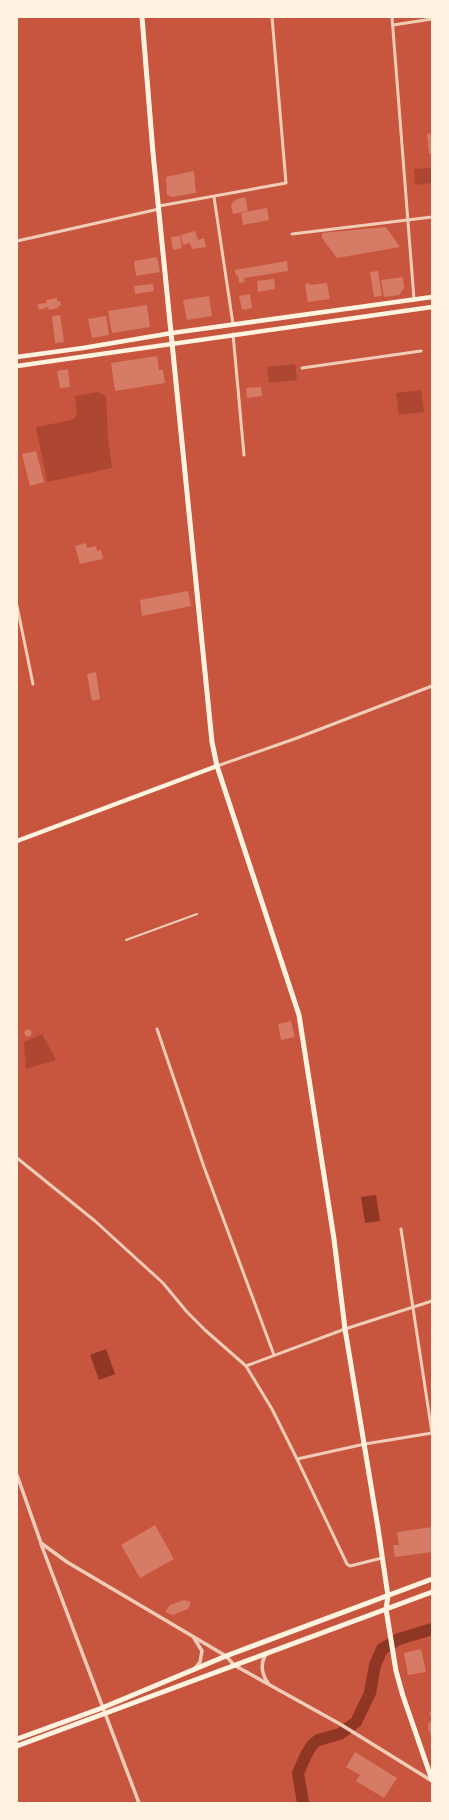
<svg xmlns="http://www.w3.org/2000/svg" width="449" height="1820" viewBox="0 0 449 1820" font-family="Cabin,sans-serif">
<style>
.green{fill:#ae4732}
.water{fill:#8f3625}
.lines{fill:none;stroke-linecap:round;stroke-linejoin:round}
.river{stroke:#8f3625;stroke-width:12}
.building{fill:#d67c66}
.pedestrian{stroke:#f1ccb7;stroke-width:2}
.minor{stroke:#f1ccb7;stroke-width:3}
.tertiary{stroke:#f1ccb7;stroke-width:3.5}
.primary{stroke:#fff3e0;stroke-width:4.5}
.trunk{stroke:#fff3e0;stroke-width:5}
</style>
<rect width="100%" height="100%" fill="#c8553d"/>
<g class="green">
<polygon points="432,168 432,183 415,185 414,169"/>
<polygon points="295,364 297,380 269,383 267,367"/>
<polygon points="421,390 424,412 399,415 396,393"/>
<polygon points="98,392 106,396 108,438 112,468 47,482 36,427 72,420 77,415 75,396"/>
<polygon points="42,1034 56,1060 26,1069 24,1042"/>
</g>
<g class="water">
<polygon points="376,1195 380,1221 365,1223 361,1197"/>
<polygon points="106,1349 115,1374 99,1380 90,1355"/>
</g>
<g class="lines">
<polyline class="river" points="303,1803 298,1773 306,1755 312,1745 318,1740 340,1734 356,1722 370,1693 375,1665 382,1649 399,1639 432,1629"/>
</g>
<g class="building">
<polygon points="432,133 432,153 429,154 427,134"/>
<polygon points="194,171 196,193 172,197 167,195 166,177"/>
<polygon points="245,197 248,211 233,214 231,206 233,202 237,199"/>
<polygon points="267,208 269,220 243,225 241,213"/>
<polygon points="386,227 400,247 337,258 322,238 322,233"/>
<polygon points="195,231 198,240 204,238 206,247 192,249 190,243 183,245 181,235"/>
<polygon points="180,236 182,248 173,250 171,237"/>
<polygon points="157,257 160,272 136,276 134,261"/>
<polygon points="287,261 288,271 244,278 245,282 239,283 238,275 236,276 235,270"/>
<polygon points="378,271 382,296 374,297 370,272"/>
<polygon points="403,277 404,288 399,295 384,297 381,280"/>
<polygon points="274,279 275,289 258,292 257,281"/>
<polygon points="310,283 310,285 327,283 330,299 308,302 305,284"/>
<polygon points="153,284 154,291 135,294 134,286"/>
<polygon points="250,294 252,308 242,310 239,296"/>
<polygon points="209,296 212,316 187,320 183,300"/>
<polygon points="57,298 57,301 60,301 61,305 58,306 58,308 49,310 48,307 39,310 38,304 47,303 46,300"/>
<polygon points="147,305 150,327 112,333 108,311"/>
<polygon points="60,315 64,342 55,343 52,316"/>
<polygon points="106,316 109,335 92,338 88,319"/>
<polygon points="157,356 159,370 163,370 165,383 115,391 111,363"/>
<polygon points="68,369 70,387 60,388 57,371"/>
<polygon points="261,387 262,396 247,398 246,388"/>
<polygon points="36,451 44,482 30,486 22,454"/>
<polygon points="86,543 87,548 96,546 97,551 101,550 103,559 80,564 75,546"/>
<polygon points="188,591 191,606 142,616 140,600"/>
<polygon points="96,672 100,699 92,701 87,674"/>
<polygon points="291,1021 295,1037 281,1040 278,1024"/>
<circle cx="28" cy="1033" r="3.5"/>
<polygon points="155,1525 174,1559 140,1578 121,1545"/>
<polygon points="432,1527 432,1552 395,1557 393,1545 399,1545 397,1532"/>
<polygon points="184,1600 191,1602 188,1609 173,1615 165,1612 170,1605"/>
<polygon points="421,1649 426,1672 408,1675 404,1653"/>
<polygon points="432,1711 432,1738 428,1729 428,1725 432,1719 429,1713"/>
<polygon points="355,1752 397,1778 384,1798 356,1781 360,1775 346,1767"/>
</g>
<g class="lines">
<polyline class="pedestrian" points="126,940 197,914"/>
<g class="minor">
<polyline points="392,17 414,299"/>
<polyline points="393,25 432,19"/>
<polyline points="214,197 233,324"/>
<polyline points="159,206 286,183 272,17"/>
<polyline points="292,234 432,217"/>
<polyline points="17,241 159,209"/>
<polyline points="233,334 244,455"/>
<polyline points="302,368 421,351"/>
<polyline points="17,606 33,684"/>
<polyline points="217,766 297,738 432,686"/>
<polyline points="157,1029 204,1167 274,1355"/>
<polyline points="17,1158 95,1221 163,1283 187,1312 205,1330 246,1366 272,1409 297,1459 347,1564 350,1566 382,1558"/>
<polyline points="401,1229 432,1433"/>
<polyline points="246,1366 345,1329 432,1301"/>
<polyline points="297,1459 365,1444 432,1433"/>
</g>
<g class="tertiary">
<polyline points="17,1475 41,1543 67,1562 226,1656 234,1665 340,1724 432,1781"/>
<polyline points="41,1544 139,1803"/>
<polyline points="194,1638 202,1651 200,1662 195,1668"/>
<path d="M266 1654C260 1664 261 1673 268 1683"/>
</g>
<g class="primary">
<polyline points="17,357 83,348 172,333 432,297"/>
<polyline points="17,366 432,307"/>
<polyline points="17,841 217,766"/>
</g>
<g class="trunk">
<polyline points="142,17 153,153 212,742 217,766 299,1015 334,1239 345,1329 378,1528 388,1596 386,1609 396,1671 403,1696 432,1780"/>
<polyline points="17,1739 102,1708 226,1656 432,1579"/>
<polyline points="17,1746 432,1592"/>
</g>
</g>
<rect width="449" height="1820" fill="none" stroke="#fff3e0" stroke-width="36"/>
</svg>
